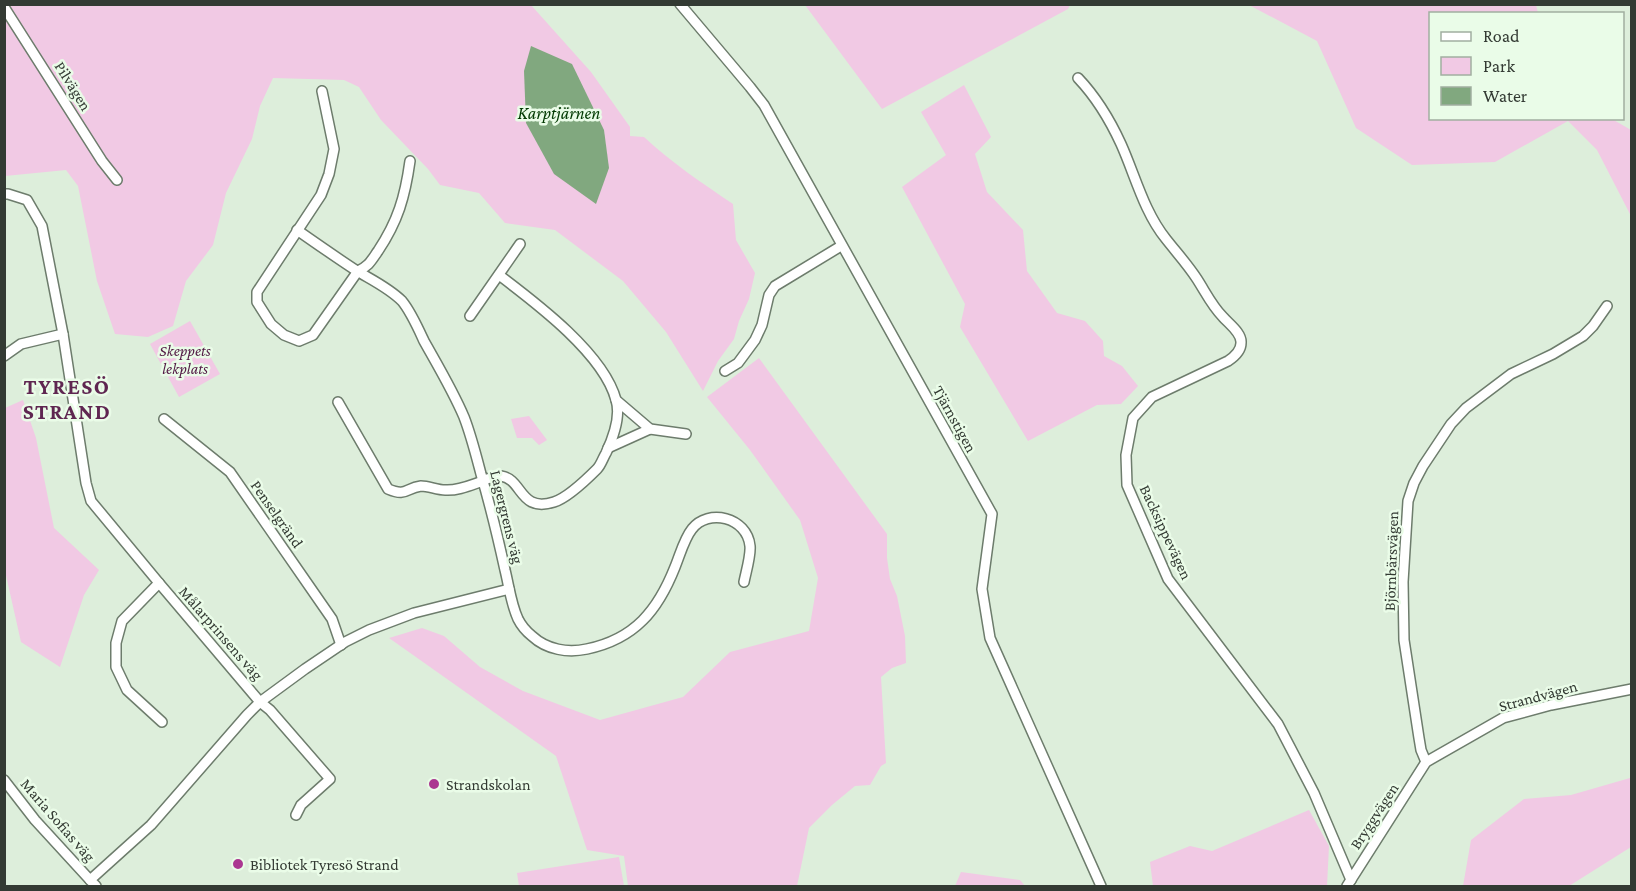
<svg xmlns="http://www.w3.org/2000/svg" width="1636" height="891" viewBox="0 0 1636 891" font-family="'Crimson Pro',serif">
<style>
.green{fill:#f1c9e4}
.water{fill:#81a87f}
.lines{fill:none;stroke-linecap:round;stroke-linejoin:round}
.street-casing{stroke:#6d7c6c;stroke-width:12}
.street{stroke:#fff;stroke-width:9}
.poi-dot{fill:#ab3791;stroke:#eafce8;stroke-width:2}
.labels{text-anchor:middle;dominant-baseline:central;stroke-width:5;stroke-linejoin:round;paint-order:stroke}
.street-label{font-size:16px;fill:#333a33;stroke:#eafce8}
.park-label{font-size:16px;font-style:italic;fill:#531a45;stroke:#eafce8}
.poi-label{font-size:16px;fill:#333a33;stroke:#eafce8;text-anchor:start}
.water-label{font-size:18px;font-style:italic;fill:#003901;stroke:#eafce8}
.district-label{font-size:22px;font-weight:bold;letter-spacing:1.5px;fill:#5f2651;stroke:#eafce8}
</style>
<rect width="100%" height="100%" fill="#ddeedb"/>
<g class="green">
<path d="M5 5H531L591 72 630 127V136L644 137C672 163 702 183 733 204L736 240 755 273 749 299 739 321 734 339 718 361 703 391 666 332 623 281 555 230 505 223 479 193 440 185 428 169 381 120 359 87 344 80 273 78 260 106 252 139 226 193 213 245 186 281 173 326 148 337 115 334 97 281 78 186 66 170 5 176Z"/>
<polygon points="805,5 805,4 1070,5 1068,9 882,109"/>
<polygon points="1249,5 1536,5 1538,13 1430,14 1430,118 1612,119 1631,130 1631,216 1597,150 1568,121 1495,162 1412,165 1356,128 1317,41"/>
<polygon points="964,85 991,137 975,154 987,192 1023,230 1027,271 1057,313 1085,321 1103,341 1104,356 1122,366 1138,386 1121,404 1097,405 1028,441 960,327 965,304 902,187 946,155 921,112"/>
<polygon points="190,321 220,374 179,397 150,344"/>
<polygon points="759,358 887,534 887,558 890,579 897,596 905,636 906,663 892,668 881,677 886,763 881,766 870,785 855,786 832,805 809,828 797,886 628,886 624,856 587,850 556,756 389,638 422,628 444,636 480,667 523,691 600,720 683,697 730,652 809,631 818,578 800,520 750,450 707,397"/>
<polygon points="23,400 36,438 54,528 99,570 84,595 60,667 21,642 5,571 5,408"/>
<polygon points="529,416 547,440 539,445 532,438 517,438 511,419"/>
<polygon points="1630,778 1631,847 1569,886 1463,886 1471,840 1524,799 1571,795"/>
<polygon points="1309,810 1329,846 1327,886 1153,886 1150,862 1190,846 1212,851"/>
<polygon points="619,857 624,886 519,886 517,873"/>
<polygon points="961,872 1020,880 1025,886 955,886"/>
</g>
<polygon class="water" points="531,46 572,64 604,130 609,168 596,204 554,174 526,123 524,71"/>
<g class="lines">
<g class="street-casing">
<g id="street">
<polyline points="680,4 750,87 764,105 992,514 982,589 990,638 1101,886"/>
<polyline points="4,7 102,161 117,180"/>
<path d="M1078 78C1096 97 1110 120 1121 144 1135 175 1144 212 1166 239 1177 253 1188 265 1197 279 1206 293 1212 306 1223 317 1229 324 1242 333 1241 343 1241 351 1234 357 1228 361L1152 397 1133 418 1126 455 1127 485 1168 579 1278 724 1314 793 1351 880"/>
<path d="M322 91 334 149 329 174 321 195 257 292V302L271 324 284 335 299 341 313 335 358 271C369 266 371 261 378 251 398 221 405 197 410 161"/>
<polyline points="4,194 8,194 27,200 42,226 63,334 86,483 91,501 159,583 260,702 270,710 330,779 301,805 296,815"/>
<path d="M297 230C317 244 337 258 357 271 372 280 389 288 402 301 411 312 418 328 424 341 438 366 453 391 464 417 471 435 476 455 481 474 490 505 498 538 505 570 509 586 511 604 518 619 521 625 527 632 532 636 547 650 568 653 587 649 635 639 658 610 675 567 680 555 684 539 692 529 708 508 747 517 750 546 751 555 746 572 744 582"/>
<polyline points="470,316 520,244"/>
<polyline points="4,356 21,344 63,334"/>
<polyline points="725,371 738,363 755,340 762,325 769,295 775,286 841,246"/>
<polyline points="616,400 650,429 686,434"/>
<path d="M338 402 388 489C407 497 405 488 421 486 429 486 437 490 445 490 458 491 471 485 483 481"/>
<polyline points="164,419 230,472 332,619 341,645"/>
<polyline points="608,448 650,429"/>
<path d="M483 480C488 479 495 476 501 476 523 479 519 513 554 502 567 498 587 479 597 469 601 465 603 458 606 453 613 438 621 416 616 400 604 354 536 303 499 275"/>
<polyline points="159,583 122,621 116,643 116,667 127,690 162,722"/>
<polyline points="1426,762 1421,750 1419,738 1404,640 1403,582 1408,501 1414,483 1423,466 1451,424 1466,408 1511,374 1553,354 1583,336 1593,326 1607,306"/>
<polyline points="4,780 35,820 90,880"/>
<polyline points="96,886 90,880 151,825 247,715 260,702 305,669 345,642 369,630 414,613 509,589"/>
<polyline points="1347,886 1426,762 1503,718 1551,705 1632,689"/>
</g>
</g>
<use href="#street" class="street"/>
</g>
<g class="poi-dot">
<circle cx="434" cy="784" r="6"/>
<circle cx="238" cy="864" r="6"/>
</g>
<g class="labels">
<g class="street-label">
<text transform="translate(73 86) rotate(58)">Pilvägen</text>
<text transform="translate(955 419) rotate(61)">Tjärnstigen</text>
<text transform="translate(277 514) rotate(55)">Penselgränd</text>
<text transform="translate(507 517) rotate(76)">Lagergrens väg</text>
<text transform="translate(1166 532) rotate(65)">Backsippevägen</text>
<text transform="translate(1391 561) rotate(-88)">Björnbärsvägen</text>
<text transform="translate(221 633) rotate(49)">Målarprinsens väg</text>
<text transform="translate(1538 696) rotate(-15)">Strandvägen</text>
<text transform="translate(1374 816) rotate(-57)">Bryggvägen</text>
<text transform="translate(58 820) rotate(49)">Maria Sofias väg</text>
</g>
<g class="park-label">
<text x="185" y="350">Skeppets<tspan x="185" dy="18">lekplats</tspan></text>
</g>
<g class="poi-label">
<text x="446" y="784">Strandskolan</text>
<text x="250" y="864">Bibliotek Tyresö Strand</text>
</g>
<g class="water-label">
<text x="559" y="113">Karptjärnen</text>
</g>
<g class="district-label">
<text x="67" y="386">TYRESÖ<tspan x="67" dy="25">STRAND</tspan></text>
</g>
</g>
<rect width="1636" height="891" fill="none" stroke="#333a33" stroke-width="12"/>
<rect x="1429" y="12" width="195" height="108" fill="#eafce8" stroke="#a1aea0" stroke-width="1.5"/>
<rect x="1441" y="32" width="30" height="9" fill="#ffffff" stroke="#a1aea0" stroke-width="1.5"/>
<text x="1483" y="42" font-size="18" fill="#333a33">Road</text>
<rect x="1441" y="57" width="30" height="18" fill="#f1c9e4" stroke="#a1aea0" stroke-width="1.5"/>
<text x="1483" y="72" font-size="18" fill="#333a33">Park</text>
<rect x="1441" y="87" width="30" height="18" fill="#81a87f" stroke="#a1aea0" stroke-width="1.5"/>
<text x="1483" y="102" font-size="18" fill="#333a33">Water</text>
</svg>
